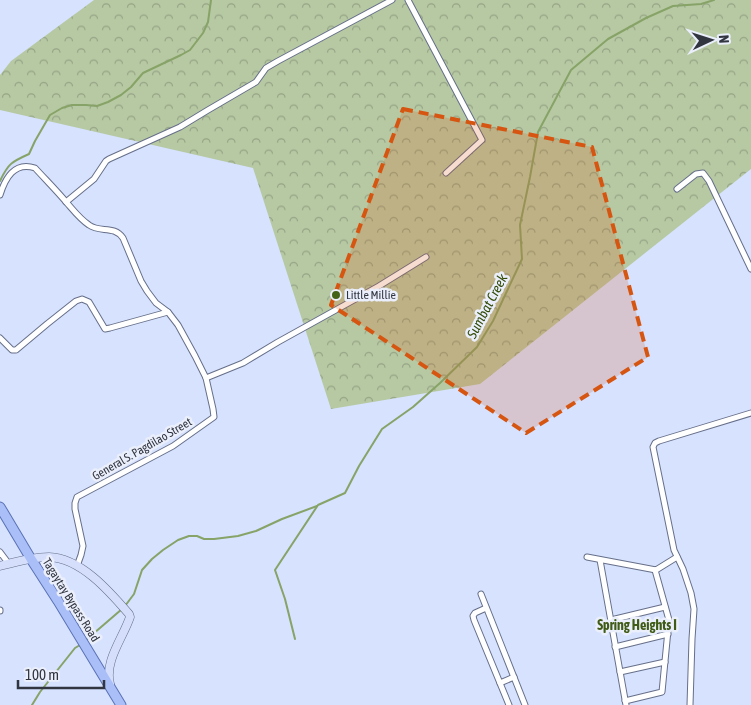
<svg xmlns="http://www.w3.org/2000/svg" width="751" height="705" viewBox="0 0 751 705" font-family="'Asap Condensed',sans-serif">
<style>
.forest{fill:url(#forest-crowns)}
.lines{fill:none;stroke-linecap:round;stroke-linejoin:round}
.stream{stroke:#87a367;stroke-width:2}
.street-casing{stroke:#666f89;stroke-width:7}
.secondary-casing{stroke:#666f89;stroke-width:9}
.primary-casing{stroke:#5b72b5;stroke-width:11}
.street{stroke:#fff;stroke-width:5}
.secondary{stroke:#d5dffc;stroke-width:8}
.primary{stroke:#aabef8;stroke-width:9}
.marked{fill:#d65511;fill-opacity:0.2;stroke:#d65511;stroke-width:4;stroke-dasharray:10 6;stroke-linejoin:round}
.poi-dot{fill:#456316;stroke:#eaeffb;stroke-width:2}
.labels{text-anchor:middle;dominant-baseline:central;stroke-width:5;stroke-linejoin:round;paint-order:stroke}
.poi-label{font-size:12px;fill:#313540;stroke:#eaeffb;text-anchor:start}
.street-label{font-size:12px;fill:#313540;stroke:#eaeffb}
.water-label{font-size:14px;font-style:italic;fill:#334b06;stroke:#eaeffb}
.neighbourhood-label{font-size:14px;font-weight:bold;fill:#405b16;stroke:#eaeffb}
</style>
<defs>
<pattern id="forest-crowns" width="20" height="18" patternUnits="userSpaceOnUse" patternTransform="scale(1.25)"><rect width="20" height="18" fill="#b7c9a3"/><path d="M2 6a3 3 0 1 1 6 0M12 15a3 3 0 1 1 6 0" fill="none" stroke="#95a486"/></pattern>
</defs>
<rect width="100%" height="100%" fill="#d6e2fe"/>
<polygon class="forest" points="94,0 751,0 751,169 480,384 331,409 253,168 0,110 0,75 11,61"/>
<g class="lines">
<g class="stream">
<path d="M0 181C8 164 11 162 29 154L35 141 50 115 62 108 72 105H86L97 106 108 102 121 95 131 87 143 73 181 55 190 50 203 33 208 22 211 0"/>
<polyline points="125,606 134,594 142,570 152,559 163,550 178,540 189,536 197,536 204,539 214,539 238,536 256,531 282,519 317,506"/>
<polyline points="295,639 285,599 275,570 318,505 345,493 359,466 382,429 413,407 440,383 477,347 493,321 522,259 520,225 530,177 538,132 571,70 608,39 646,18 673,6 701,4 714,0"/>
<polyline points="86,640 122,609"/>
<polyline points="32,705 40,692 75,648 80,645"/>
</g>
<g class="street-casing">
<g id="street">
<polyline points="408,0 482,140 446,173"/>
<polyline points="677,189 696,174 703,173 709,181 751,269"/>
<path d="M0 195C5 179 14 161 35 168 46 180 57 191 67 203 74 211 80 219 89 225 100 233 114 225 123 238L141 281 147 291 156 303 168 312 178 325 195 356 206 378 213 409 214 417 173 446 77 497 75 503V509L83 546 81 555 77 566"/>
<polyline points="66,202 94,179 106,161 109,159 180,127 208,110 256,82 266,68 278,61 392,0"/>
<polyline points="0,338 12,350 16,350 47,324 76,301 82,299 89,302 105,329 110,328 168,312"/>
<polyline points="206,378 243,363 278,342 379,286 426,257"/>
<polyline points="0,552 9,564"/>
<polyline points="587,557 656,570 677,557"/>
<polyline points="600,560 626,705"/>
<polyline points="481,594 525,705"/>
<polyline points="486,608 475,613 473,616 474,620 509,705"/>
<polyline points="0,610 0,611"/>
<polyline points="611,620 665,607"/>
<polyline points="615,647 668,634"/>
<polyline points="620,672 665,662"/>
<polyline points="500,683 514,677"/>
<polyline points="625,701 662,692 669,620 655,570"/>
<polyline points="690,705 692,639 694,609 691,593 683,569 674,550 653,447 655,443 659,441 751,413"/>
</g>
</g>
<g class="secondary-casing">
<path id="secondary" d="M0 566C15 562 33 557 49 557 81 558 110 592 129 614L130 617C123 638 104 661 110 684"/>
</g>
<g class="primary-casing">
<polyline id="primary" points="0,507 31,559 58,601 121,705"/>
</g>
<use href="#street" class="street"/>
<use href="#secondary" class="secondary"/>
<use href="#primary" class="primary"/>
</g>
<path class="marked" d="M403 109 592 147 648 357 526 433 331 305Z"/>
<circle class="poi-dot" cx="336" cy="295" r="5"/>
<g class="labels">
<g class="poi-label">
<text x="346" y="295">Little Millie</text>
</g>
<g class="street-label">
<text transform="translate(142 449) rotate(-30)">General S. Pagdilao Street</text>
<text transform="translate(71 600) rotate(58)">Tagaytay Bypass Road</text>
</g>
<g class="water-label">
<text transform="translate(487 306) rotate(-62)">Sumbat Creek</text>
</g>
<g class="neighbourhood-label">
<text x="637" y="625">Spring Heights I</text>
</g>
</g>
<g transform="translate(711 40) rotate(86)" stroke="#eaeffb" stroke-width="4" paint-order="stroke">
<path d="M0-4L9 19L0 12L-9 19Z" fill="#313540"/>
<text y="-8" font-size="14" font-weight="bold" text-anchor="middle" fill="#313540">N</text>
</g>
<path d="M18 680v8h86v-8" fill="none" stroke="#313540" stroke-width="2.5"/>
<text x="25" y="680" font-size="15" fill="#313540" stroke="#eaeffb" stroke-width="4" paint-order="stroke">100 m</text>
</svg>
